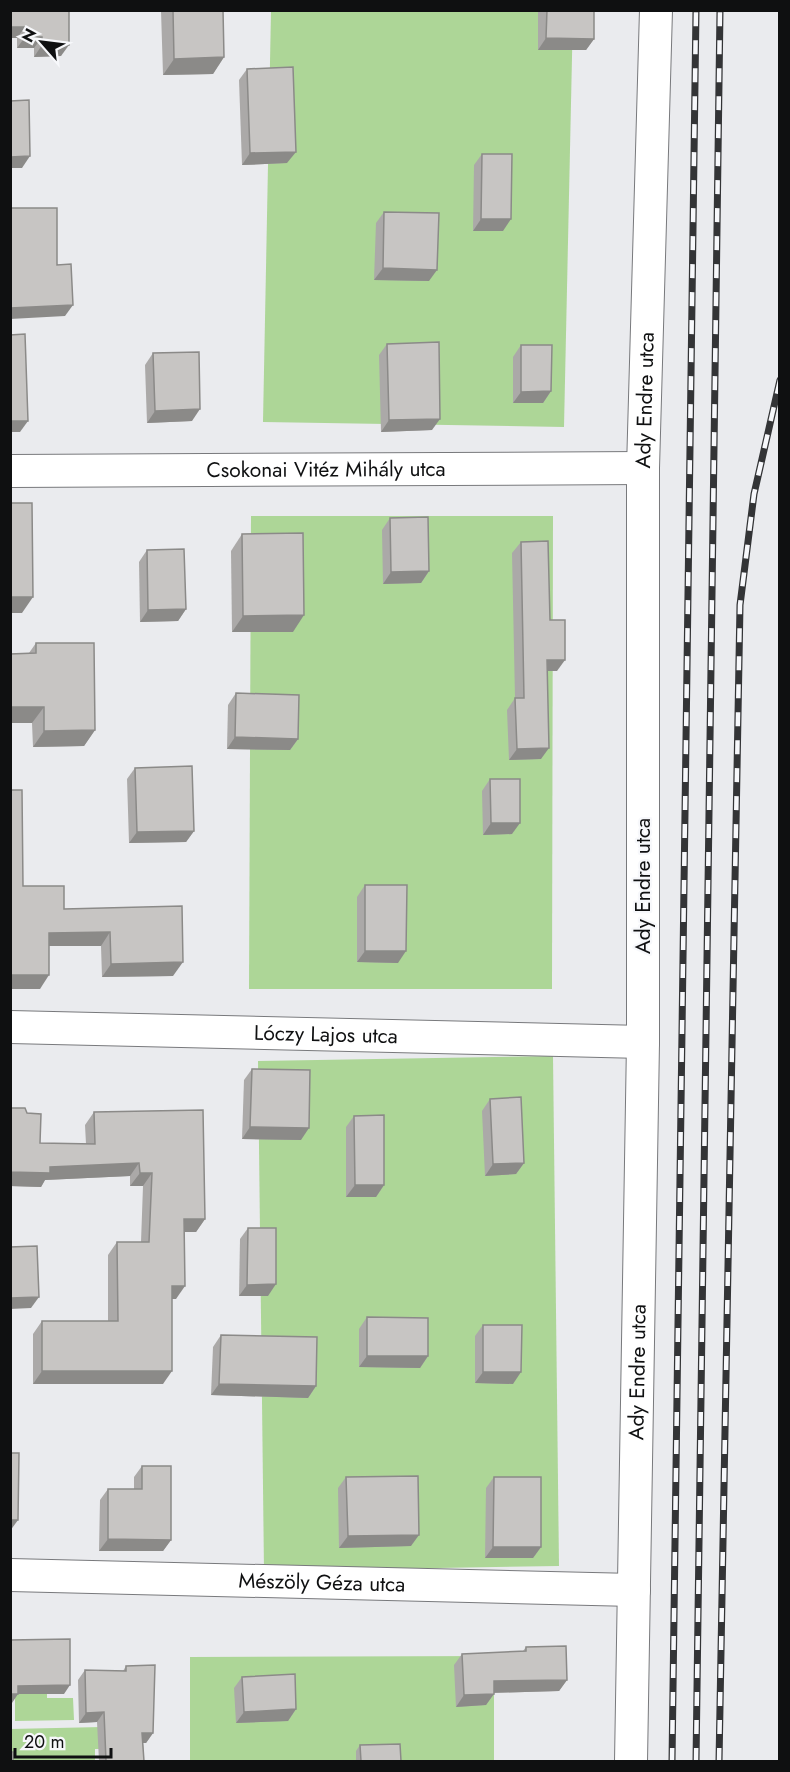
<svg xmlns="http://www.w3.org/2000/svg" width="790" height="1772" viewBox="0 0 790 1772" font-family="Jost,sans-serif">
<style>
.green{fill:#add697}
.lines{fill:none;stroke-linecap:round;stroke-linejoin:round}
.minor-casing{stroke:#78797c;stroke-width:34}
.minor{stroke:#fff;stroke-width:32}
.rail-casing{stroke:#333436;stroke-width:7}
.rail{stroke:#f7f8fb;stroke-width:4.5;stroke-dasharray:14;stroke-linecap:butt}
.wall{fill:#aba9a8}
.shaded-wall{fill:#8b8a88}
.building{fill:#c7c5c3;stroke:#8b8a88;stroke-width:1.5}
.labels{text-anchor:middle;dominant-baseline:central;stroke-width:4.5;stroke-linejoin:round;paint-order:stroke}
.street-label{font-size:21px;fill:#0f1011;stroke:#f7f8fb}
</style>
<rect width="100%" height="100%" fill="#eaebee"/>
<g class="green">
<polygon points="271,11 573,11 564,427 263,422"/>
<polygon points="251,516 553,516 552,989 249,989"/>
<polygon points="553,1056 559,1566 264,1571 258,1061"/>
<polygon points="494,1656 494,1761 190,1761 190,1657"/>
<polygon points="15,1683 47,1683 47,1698 73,1698 74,1720 15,1721"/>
<polygon points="102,1727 102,1749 95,1749 95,1761 11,1761 10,1729"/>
</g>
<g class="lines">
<g class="minor-casing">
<g id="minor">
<path id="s1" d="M10 471 643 468"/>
<path id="s2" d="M10 1027 643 1042"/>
<path id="s3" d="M10 1575 634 1590"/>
<path id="s4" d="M631 1762 643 1042V468L656 10"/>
</g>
</g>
<use href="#minor" class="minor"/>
<g class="rail-casing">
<g id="rail">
<polyline points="672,1762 696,10"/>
<polyline points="696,1762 720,10"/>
<polyline points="719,1762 740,605 754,494 780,380"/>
</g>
</g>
<use href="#rail" class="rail"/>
</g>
<g class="wall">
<polygon points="10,10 69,10 61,56 34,57 34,48 17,48 17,38 10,38"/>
<polygon points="161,10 223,10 224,57 213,74 163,75"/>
<polygon points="538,10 594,10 594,39 586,50 538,50"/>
<polygon points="247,69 287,163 242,165 239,80"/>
<polygon points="482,154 503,231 473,231 474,165"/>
<polygon points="384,212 429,281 374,280 376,223"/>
<polygon points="387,344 432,430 381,432 379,355"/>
<polygon points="521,345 551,391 543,403 513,403 513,357"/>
<polygon points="153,353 192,421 147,423 145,365"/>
<polygon points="390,518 429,571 421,583 383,584 382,530"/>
<polygon points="242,534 293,632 232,632 231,551"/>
<polygon points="521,542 550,620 557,671 547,671 541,759 509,760 507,710 515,698 512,553"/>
<polygon points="147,550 186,609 178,621 140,622 139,562"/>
<polygon points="36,643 95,730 84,746 33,747 32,723 10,723 10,654 29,653"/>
<polygon points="236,693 298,739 290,750 227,749 228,705"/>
<polygon points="135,768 194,831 186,842 129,843 127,779"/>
<polygon points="490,779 512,834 483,835 482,791"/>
<polygon points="365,885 398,963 357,962 357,897"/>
<polygon points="23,886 64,909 182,906 173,976 102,977 101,946 49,946 40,989"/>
<polygon points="252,1069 301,1140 242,1139 244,1080"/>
<polygon points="490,1099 524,1163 516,1174 485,1176 482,1111"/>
<polygon points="10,1108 27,1113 40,1143 86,1144 85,1125 94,1112 205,1219 196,1232 184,1232 176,1299 172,1299 163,1384 33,1384 33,1334 42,1321 108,1321 108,1255 117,1242 141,1242 143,1186 130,1186 130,1176 45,1180 41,1187 10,1186"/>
<polygon points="354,1116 384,1185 376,1197 346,1197 346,1127"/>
<polygon points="248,1228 268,1296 239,1296 240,1239"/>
<polygon points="367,1317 428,1356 420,1368 359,1367 359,1329"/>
<polygon points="483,1325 513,1384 475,1383 475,1336"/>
<polygon points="221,1335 316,1386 308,1398 211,1395 213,1347"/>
<polygon points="142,1466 171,1540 163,1551 99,1551 100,1500 108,1489 134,1489 134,1477"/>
<polygon points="346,1477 411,1546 339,1548 338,1488"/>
<polygon points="494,1477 541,1547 533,1558 485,1558 486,1488"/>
<polygon points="526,1647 567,1680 559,1691 494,1693 486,1705 456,1707 454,1665 462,1654 523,1651"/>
<polygon points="126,1666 153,1733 146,1743 143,1743 144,1761 99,1761 97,1722 79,1723 78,1680 85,1670 123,1671"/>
<polygon points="242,1677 296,1709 288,1721 236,1723 234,1688"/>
<polygon points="360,1745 401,1761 356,1761 356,1751"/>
</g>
<g class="shaded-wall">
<polygon points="10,27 25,27 17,38 10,38"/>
<polygon points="25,37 42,37 34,48 17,48"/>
<polygon points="546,38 594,39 586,50 538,50"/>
<polygon points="42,45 69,45 61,56 34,57"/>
<polygon points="224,57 213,74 163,75 174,59"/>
<polygon points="296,152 287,163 242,165 250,153"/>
<polygon points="30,156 22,168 10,168 10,157"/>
<polygon points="481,219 511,219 503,231 473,231"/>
<polygon points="383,268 437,270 429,281 374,280"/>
<polygon points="73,305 65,316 10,319 10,308"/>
<polygon points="551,391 543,403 513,403 521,392"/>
<polygon points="200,409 192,421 147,423 155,411"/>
<polygon points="440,419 432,430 381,432 389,420"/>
<polygon points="10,421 28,421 20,432 10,432"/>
<polygon points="429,571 421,583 383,584 391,572"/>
<polygon points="10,597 33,597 22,613 10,613"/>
<polygon points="186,609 178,621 140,622 148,610"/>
<polygon points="304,615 293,632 232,632 243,616"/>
<polygon points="547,660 565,660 557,671 539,671"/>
<polygon points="10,707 44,707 32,723 10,723"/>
<polygon points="95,730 84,746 33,747 44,731"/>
<polygon points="235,737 298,739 290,750 227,749"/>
<polygon points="549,748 541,759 509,760 517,749"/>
<polygon points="491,823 520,823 512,834 483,835"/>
<polygon points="194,831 186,842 129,843 137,832"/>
<polygon points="110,932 101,946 40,946 49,933"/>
<polygon points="365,951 406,951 398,963 357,962"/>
<polygon points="183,962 173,976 102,977 111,964"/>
<polygon points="10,975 49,975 40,989 10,989"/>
<polygon points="250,1127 309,1128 301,1140 242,1139"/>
<polygon points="139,1163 130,1176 45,1180 41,1187 10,1186 10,1172 50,1167"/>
<polygon points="524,1163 516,1174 485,1176 493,1164"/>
<polygon points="140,1173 152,1173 143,1186 130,1186"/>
<polygon points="355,1185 384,1185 376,1197 346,1197"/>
<polygon points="184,1219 205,1219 196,1232 175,1232"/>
<polygon points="276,1284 268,1296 239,1296 247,1285"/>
<polygon points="172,1286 185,1286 176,1299 163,1299"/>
<polygon points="39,1297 31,1308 10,1309 10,1298"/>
<polygon points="367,1356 428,1356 420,1368 359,1367"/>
<polygon points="42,1371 172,1371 163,1384 33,1384"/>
<polygon points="483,1372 521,1372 513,1384 475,1383"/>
<polygon points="219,1384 316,1386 308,1398 211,1395"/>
<polygon points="10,1520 18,1520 10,1531"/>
<polygon points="419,1535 411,1546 339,1548 348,1536"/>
<polygon points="108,1539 171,1540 163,1551 99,1551"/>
<polygon points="493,1547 541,1547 533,1558 485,1558"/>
<polygon points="567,1680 559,1691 486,1693 494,1681"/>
<polygon points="70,1685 64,1694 18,1694 12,1703 10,1703 10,1694 18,1686"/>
<polygon points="494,1694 486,1705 456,1707 464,1695"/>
<polygon points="296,1709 288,1721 236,1723 244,1712"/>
<polygon points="104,1712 97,1722 79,1723 86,1713"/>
<polygon points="142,1733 153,1733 146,1743 136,1743"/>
</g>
<g class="building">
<polygon points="10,10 69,10 69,45 42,45 42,37 25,37 25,27 10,27"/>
<polygon points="173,10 223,10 224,57 174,59"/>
<polygon points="547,10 594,10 594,39 546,38"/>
<polygon points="293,67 296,152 250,153 247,69"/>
<polygon points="29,100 30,156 10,157 10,101"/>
<polygon points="482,154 512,154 511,219 481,219"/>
<polygon points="10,208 57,208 57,265 71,264 73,305 10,308"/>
<polygon points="384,212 439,213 437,270 383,268"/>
<polygon points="25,334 28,421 10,421 10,335"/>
<polygon points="439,342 440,419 389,420 387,344"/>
<polygon points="521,345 552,345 551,391 521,392"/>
<polygon points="199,352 200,409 155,411 153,353"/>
<polygon points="10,503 32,503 33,597 10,597"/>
<polygon points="428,517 429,571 391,572 390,518"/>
<polygon points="303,533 304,615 243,616 242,534"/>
<polygon points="548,541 550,620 565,620 565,660 547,660 549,748 517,749 515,698 524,698 521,542"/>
<polygon points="184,549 186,609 148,610 147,550"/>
<polygon points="36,643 94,643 95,730 44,731 44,707 10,707 10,654 36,653"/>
<polygon points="236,693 299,695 298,739 235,737"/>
<polygon points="192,766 194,831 137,832 135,768"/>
<polygon points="490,779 520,779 520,823 491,823"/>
<polygon points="10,790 22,790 23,886 64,886 64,909 182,906 183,962 111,964 110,932 49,933 49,975 10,975"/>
<polygon points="365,885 407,885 406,951 365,951"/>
<polygon points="252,1069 310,1070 309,1128 250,1127"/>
<polygon points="521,1097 524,1163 493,1164 490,1099"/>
<polygon points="10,1108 25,1108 27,1113 41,1114 40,1143 95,1144 94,1112 203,1110 205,1219 184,1219 185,1286 172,1286 172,1371 42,1371 42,1321 118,1321 117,1242 149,1242 152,1173 140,1173 139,1163 50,1167 50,1173 10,1172"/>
<polygon points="384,1115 384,1185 355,1185 354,1116"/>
<polygon points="248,1228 276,1228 276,1284 247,1285"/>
<polygon points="37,1246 39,1297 10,1298 10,1247"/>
<polygon points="367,1317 428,1318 428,1356 367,1356"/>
<polygon points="483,1325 522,1325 521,1372 483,1372"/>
<polygon points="221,1335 317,1337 316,1386 219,1384"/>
<polygon points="10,1453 19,1453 18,1520 10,1520"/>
<polygon points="142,1466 171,1466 171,1540 108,1539 108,1489 142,1489"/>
<polygon points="418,1476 419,1535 348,1536 346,1477"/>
<polygon points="494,1477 541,1477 541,1547 493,1547"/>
<polygon points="70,1639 70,1685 18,1686 18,1694 10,1694 10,1640"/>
<polygon points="566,1646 567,1680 494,1681 494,1694 464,1695 462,1654 526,1651 526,1647"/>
<polygon points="155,1665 153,1733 142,1733 144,1761 106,1761 104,1712 86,1713 85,1670 126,1671 126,1666"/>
<polygon points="295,1674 296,1709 244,1712 242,1677"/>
<polygon points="400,1744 401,1761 361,1761 360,1745"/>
<rect x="10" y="1752" width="3" height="9"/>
</g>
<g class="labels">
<g class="street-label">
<text stroke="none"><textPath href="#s4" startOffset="1362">Ady Endre utca</textPath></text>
<text stroke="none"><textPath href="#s1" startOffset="316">Csokonai Vitéz Mihály utca</textPath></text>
<text transform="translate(643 886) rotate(-90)">Ady Endre utca</text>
<text stroke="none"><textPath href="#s2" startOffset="316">Lóczy Lajos utca</textPath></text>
<text stroke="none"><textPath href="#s4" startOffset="390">Ady Endre utca</textPath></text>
<text stroke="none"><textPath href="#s3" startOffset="312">Mészöly Géza utca</textPath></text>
</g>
</g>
<rect width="790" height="1772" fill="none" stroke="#0f1011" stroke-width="24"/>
<g transform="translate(42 42) rotate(298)" stroke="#f7f8fb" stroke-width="4.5" paint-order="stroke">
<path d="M0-4.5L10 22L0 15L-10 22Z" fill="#0f1011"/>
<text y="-9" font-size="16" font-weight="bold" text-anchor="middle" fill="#0f1011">N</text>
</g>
<path d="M15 1748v9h96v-9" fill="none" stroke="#0f1011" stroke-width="3"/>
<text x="24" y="1748" font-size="18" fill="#0f1011" stroke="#f7f8fb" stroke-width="4.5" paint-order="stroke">20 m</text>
</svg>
